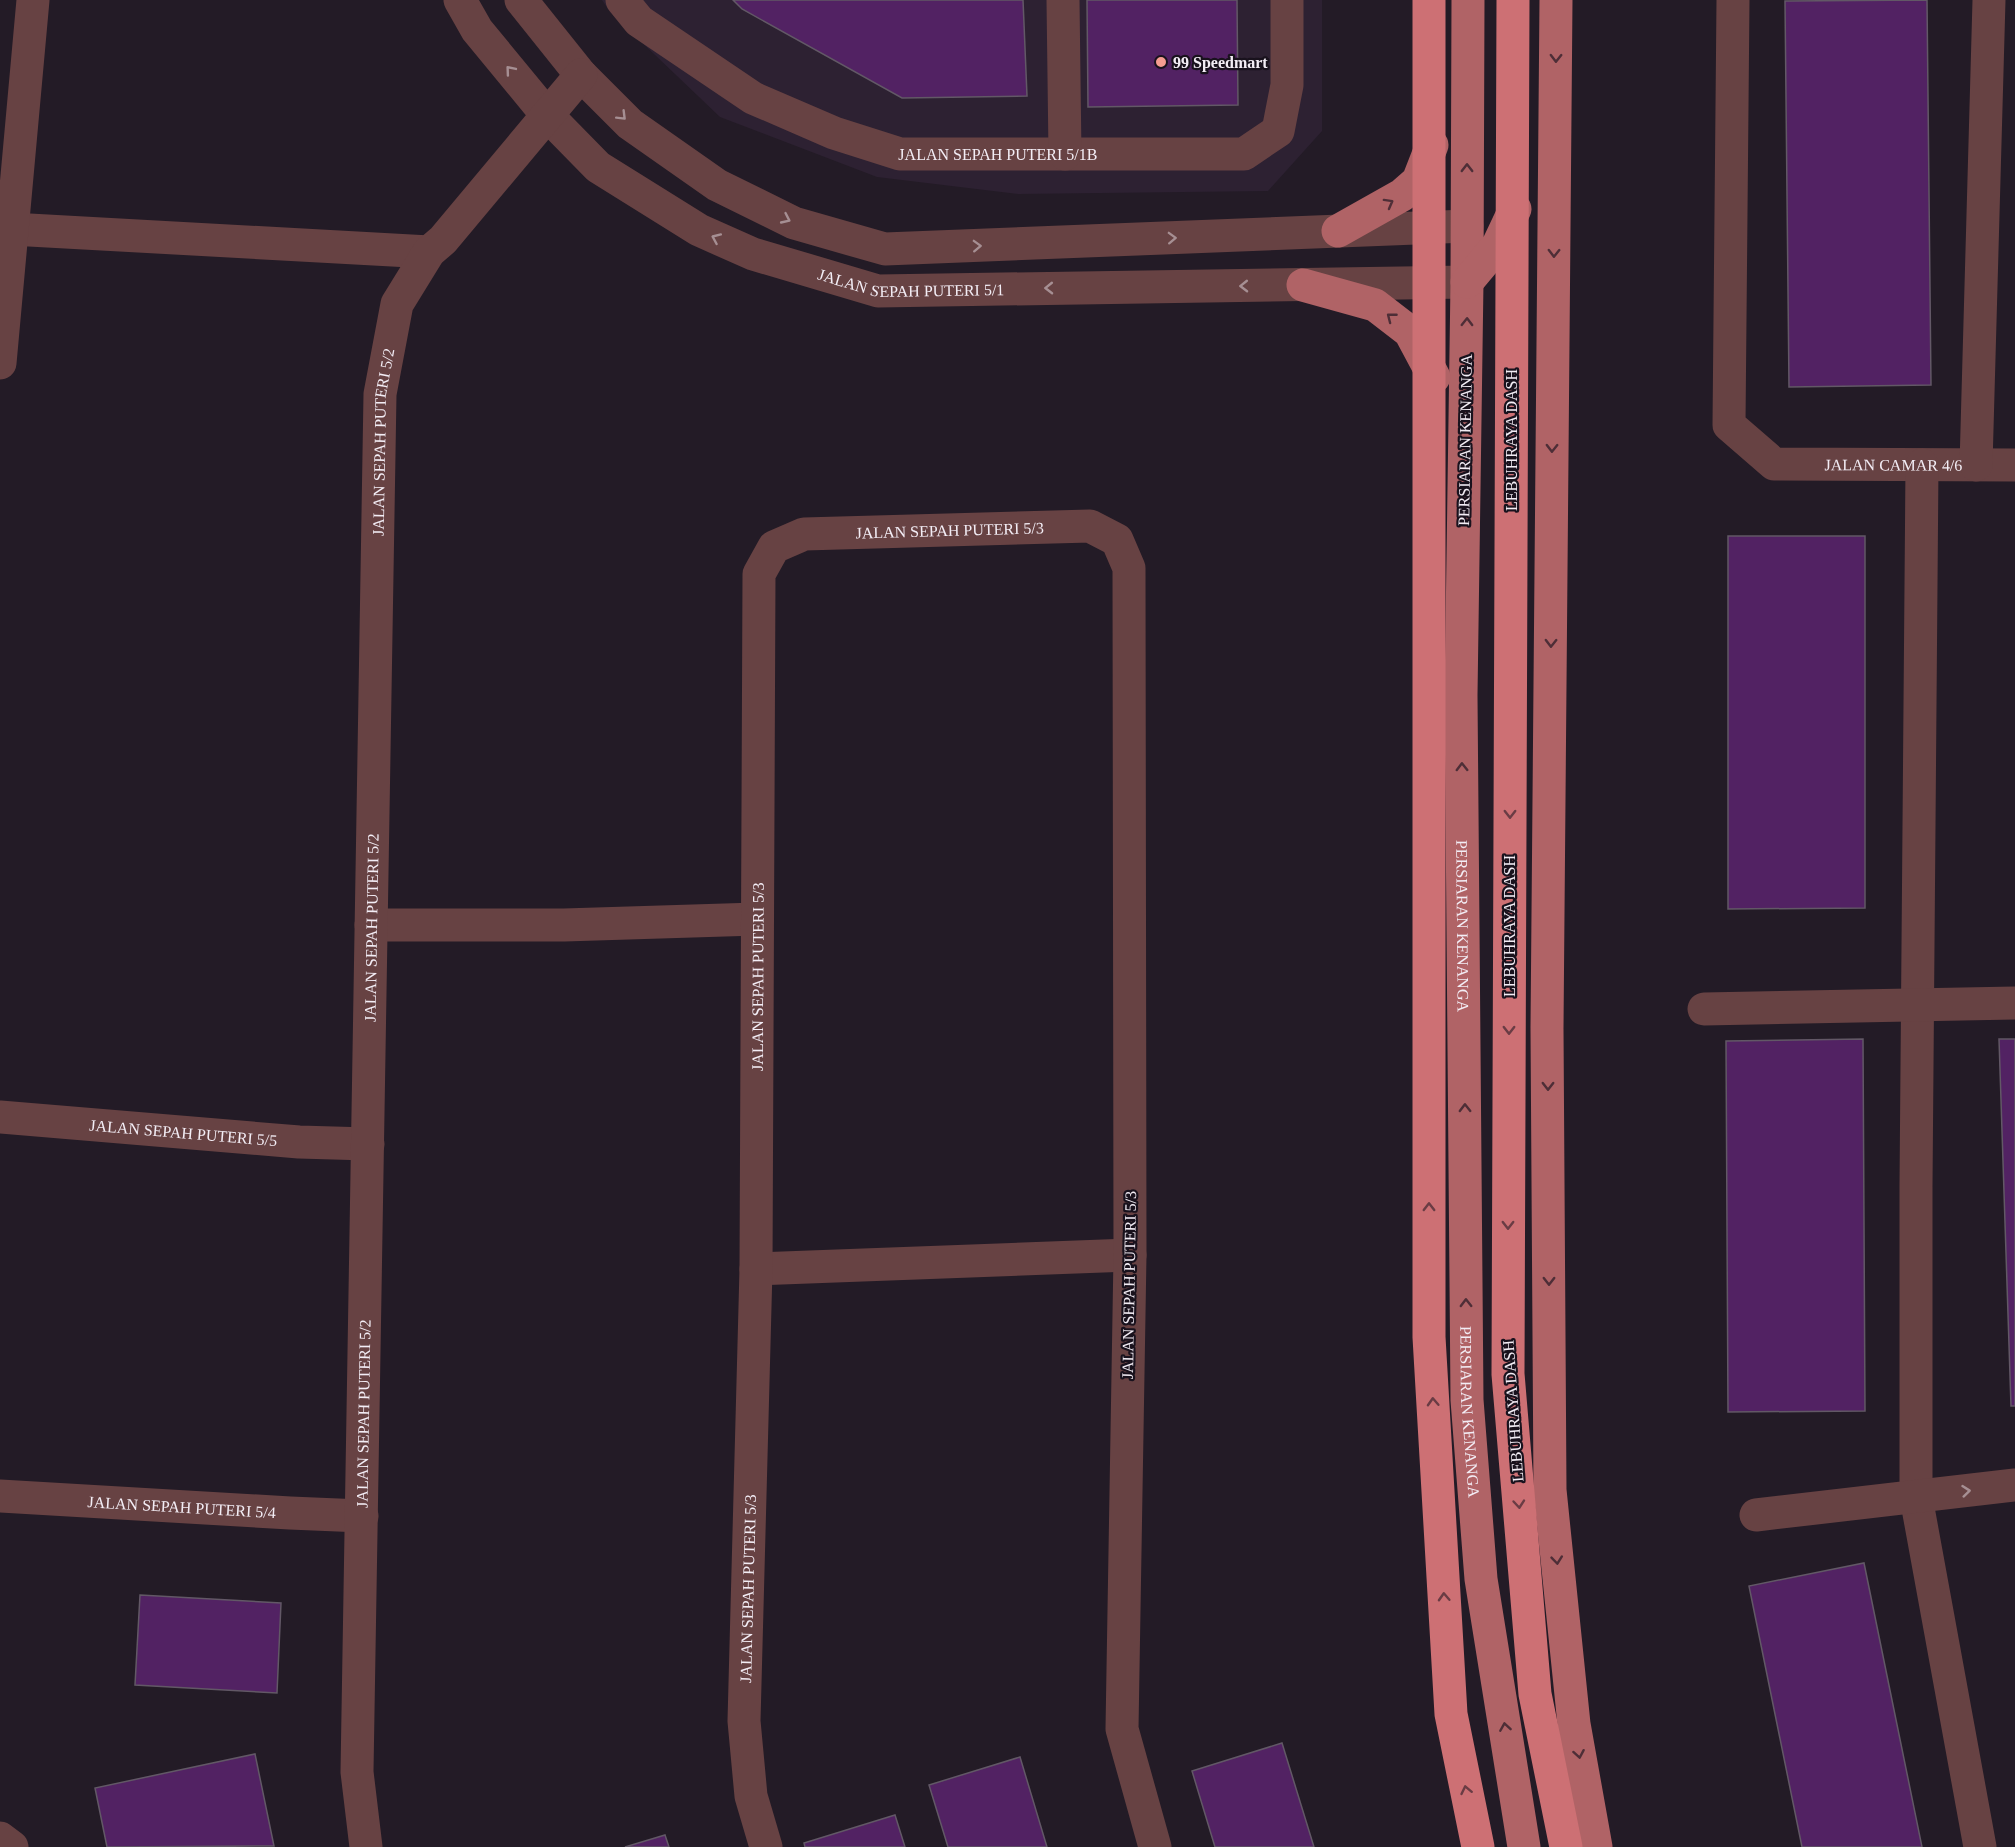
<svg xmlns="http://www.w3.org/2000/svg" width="2015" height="1847" viewBox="0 0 2015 1847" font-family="Georgia,serif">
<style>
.built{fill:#2d2132}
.building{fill:#522263;stroke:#625866;stroke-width:1.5}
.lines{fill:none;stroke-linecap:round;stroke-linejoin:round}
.minor{stroke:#674243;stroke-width:33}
.major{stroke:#b06366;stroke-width:33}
.highway-bridge{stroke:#cd7074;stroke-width:33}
.oneway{stroke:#4e2e37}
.oneway2{stroke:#a68f93}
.oneway3{stroke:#6a3c44}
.poi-dot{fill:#f59c91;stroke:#19121d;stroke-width:2}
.labels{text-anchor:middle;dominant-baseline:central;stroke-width:4.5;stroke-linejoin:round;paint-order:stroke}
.poi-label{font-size:16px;font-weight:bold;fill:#f3edf5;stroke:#19121d;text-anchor:start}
.street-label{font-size:16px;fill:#f3edf5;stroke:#19121d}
</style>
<rect width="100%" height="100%" fill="#231b26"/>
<polygon class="built" points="602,0 1322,0 1322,131 1268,191 1018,194 877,177 720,117 610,12"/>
<g class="building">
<polygon points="733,0 1023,0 1027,96 902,98 742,9"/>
<polygon points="1087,0 1237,0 1238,105 1088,107"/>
<polygon points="1927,0 1931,385 1789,387 1785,1"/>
<polygon points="1728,536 1865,536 1865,908 1728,909"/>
<polygon points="1863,1039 1865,1411 1728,1412 1726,1041"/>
<polygon points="1999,1039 2015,1039 2015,1406 2011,1406"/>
<polygon points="1864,1563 1922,1847 1802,1847 1749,1586"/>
<polygon points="140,1595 281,1603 277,1693 135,1685"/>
<polygon points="1282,1743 1314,1847 1215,1847 1192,1771"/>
<polygon points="255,1754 274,1846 107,1847 95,1788"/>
<polygon points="1020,1757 1047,1847 948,1847 929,1785"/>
<polygon points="895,1815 905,1847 805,1847 804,1843"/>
<polygon points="665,1835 669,1847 625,1847"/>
</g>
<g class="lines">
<g class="minor">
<path id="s1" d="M460 0 477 30 547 115 598 167 699 230 753 254 878 291 1467 282"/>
<polyline points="521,0 581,75 630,124 717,185 794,223 885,249 1467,226"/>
<path id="s2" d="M622 0 639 21 753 98 834 133 900 154H1244L1278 131 1287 85V0"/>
<polyline points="1063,0 1065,154"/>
<path id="s3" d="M1733 0 1729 425 1774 464 2015 465"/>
<polyline points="11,229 429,252"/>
<polyline points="0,363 33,0"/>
<polyline points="1922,465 1916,1186 1916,1497 1980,1847"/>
<polyline points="1976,465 1989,0"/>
<polyline points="371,925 564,925 757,919"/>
<polyline points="1704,1009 2015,1003"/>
<path id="s4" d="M0 1117 299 1142 368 1144"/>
<polyline points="756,1269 1130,1255"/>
<path id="s5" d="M0 1496 290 1513 362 1516"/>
<polyline points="1756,1515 2015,1485"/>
<polyline points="0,1838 12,1847"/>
<path id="s6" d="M366 1847 357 1772 380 394 397 304 429 252 443 240 581 75"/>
<path id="s7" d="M766 1847 751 1796 744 1721 756 1269 759 574 774 547 804 534 1090 526 1117 540 1129 568 1130 1255 1122 1729 1155 1847"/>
</g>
<g class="major">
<path id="s8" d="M1468 0 1467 282 1461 695 1467 1400 1481 1579 1524 1847"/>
<polyline points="1556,0 1547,1028 1550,1490 1574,1724 1596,1847"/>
<polyline points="1338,231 1402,195 1418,181 1432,145"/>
<polyline points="1467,282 1498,245 1515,209"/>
<polyline points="1303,285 1375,305 1410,332 1434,377"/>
</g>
<g class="highway-bridge">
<polyline points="1429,0 1429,1337 1451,1714 1478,1847"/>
<polyline points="1513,0 1508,1374 1535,1694 1566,1847"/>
</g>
</g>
<defs><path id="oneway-chevron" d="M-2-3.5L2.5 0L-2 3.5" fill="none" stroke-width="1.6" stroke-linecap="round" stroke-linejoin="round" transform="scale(1.5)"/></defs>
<g class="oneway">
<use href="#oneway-chevron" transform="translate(1556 58) rotate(91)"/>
<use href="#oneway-chevron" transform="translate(1467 168) rotate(-90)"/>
<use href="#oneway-chevron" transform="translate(1389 203) rotate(-29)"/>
<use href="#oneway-chevron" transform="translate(1554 253) rotate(91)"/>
<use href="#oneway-chevron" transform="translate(1391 317) rotate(-142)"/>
<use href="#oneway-chevron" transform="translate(1467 322) rotate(-89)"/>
<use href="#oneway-chevron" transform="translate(1552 448) rotate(91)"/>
<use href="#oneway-chevron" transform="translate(1551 643) rotate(91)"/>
<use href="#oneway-chevron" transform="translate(1462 767) rotate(-91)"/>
<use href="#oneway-chevron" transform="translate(1548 1086) rotate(90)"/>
<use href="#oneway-chevron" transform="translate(1465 1108) rotate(-91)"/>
<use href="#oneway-chevron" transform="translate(1549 1281) rotate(90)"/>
<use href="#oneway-chevron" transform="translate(1466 1303) rotate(-91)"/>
<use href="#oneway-chevron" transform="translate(1557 1560) rotate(84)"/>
<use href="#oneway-chevron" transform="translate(1505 1727) rotate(-99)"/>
<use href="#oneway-chevron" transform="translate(1579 1754) rotate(80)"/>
</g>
<g class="oneway2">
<use href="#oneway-chevron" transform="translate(510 70) rotate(-130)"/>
<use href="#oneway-chevron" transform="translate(622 116) rotate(45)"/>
<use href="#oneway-chevron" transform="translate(786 219) rotate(25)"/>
<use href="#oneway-chevron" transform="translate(716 238) rotate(-156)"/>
<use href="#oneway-chevron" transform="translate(1172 238) rotate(-2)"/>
<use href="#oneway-chevron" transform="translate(977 246) rotate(-2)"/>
<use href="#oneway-chevron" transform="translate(1244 286) rotate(179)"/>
<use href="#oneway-chevron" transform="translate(1049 288) rotate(179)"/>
<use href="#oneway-chevron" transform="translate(1966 1491) rotate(-6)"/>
</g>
<g class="oneway3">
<use href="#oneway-chevron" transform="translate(1510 814) rotate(90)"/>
<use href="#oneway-chevron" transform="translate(1509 1030) rotate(90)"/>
<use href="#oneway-chevron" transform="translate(1429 1207) rotate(-90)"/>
<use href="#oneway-chevron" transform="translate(1508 1225) rotate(90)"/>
<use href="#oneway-chevron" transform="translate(1433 1402) rotate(-93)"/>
<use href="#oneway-chevron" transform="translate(1519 1504) rotate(85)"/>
<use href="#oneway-chevron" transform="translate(1444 1597) rotate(-93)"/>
<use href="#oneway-chevron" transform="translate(1466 1790) rotate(-102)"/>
</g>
<circle class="poi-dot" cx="1161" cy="62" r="6"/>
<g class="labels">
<g class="poi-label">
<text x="1173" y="62">99 Speedmart</text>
</g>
<g class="street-label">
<text stroke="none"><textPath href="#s2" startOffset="420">JALAN SEPAH PUTERI 5/1B</textPath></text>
<text stroke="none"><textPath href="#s1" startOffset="558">JALAN SEPAH PUTERI 5/1</textPath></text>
<text transform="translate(1465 440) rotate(-89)">PERSIARAN KENANGA</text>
<text transform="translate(1511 440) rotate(-90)">LEBUHRAYA DASH</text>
<text stroke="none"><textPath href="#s6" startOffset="1406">JALAN SEPAH PUTERI 5/2</textPath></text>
<text stroke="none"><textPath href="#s3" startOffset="604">JALAN CAMAR 4/6</textPath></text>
<text stroke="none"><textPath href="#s7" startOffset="1485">JALAN SEPAH PUTERI 5/3</textPath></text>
<text stroke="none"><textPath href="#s8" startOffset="926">PERSIARAN KENANGA</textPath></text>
<text transform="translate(1509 926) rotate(-90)">LEBUHRAYA DASH</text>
<text stroke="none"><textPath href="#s6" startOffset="920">JALAN SEPAH PUTERI 5/2</textPath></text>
<text stroke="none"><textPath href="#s7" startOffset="873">JALAN SEPAH PUTERI 5/3</textPath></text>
<text stroke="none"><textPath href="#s4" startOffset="184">JALAN SEPAH PUTERI 5/5</textPath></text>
<text transform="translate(1129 1285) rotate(-89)">JALAN SEPAH PUTERI 5/3</text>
<text stroke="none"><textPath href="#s8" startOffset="1412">PERSIARAN KENANGA</textPath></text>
<text transform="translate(1513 1411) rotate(-94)">LEBUHRAYA DASH</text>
<text stroke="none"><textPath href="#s6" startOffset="434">JALAN SEPAH PUTERI 5/2</textPath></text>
<text stroke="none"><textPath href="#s5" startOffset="182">JALAN SEPAH PUTERI 5/4</textPath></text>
<text stroke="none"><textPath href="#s7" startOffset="261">JALAN SEPAH PUTERI 5/3</textPath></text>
</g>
</g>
</svg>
